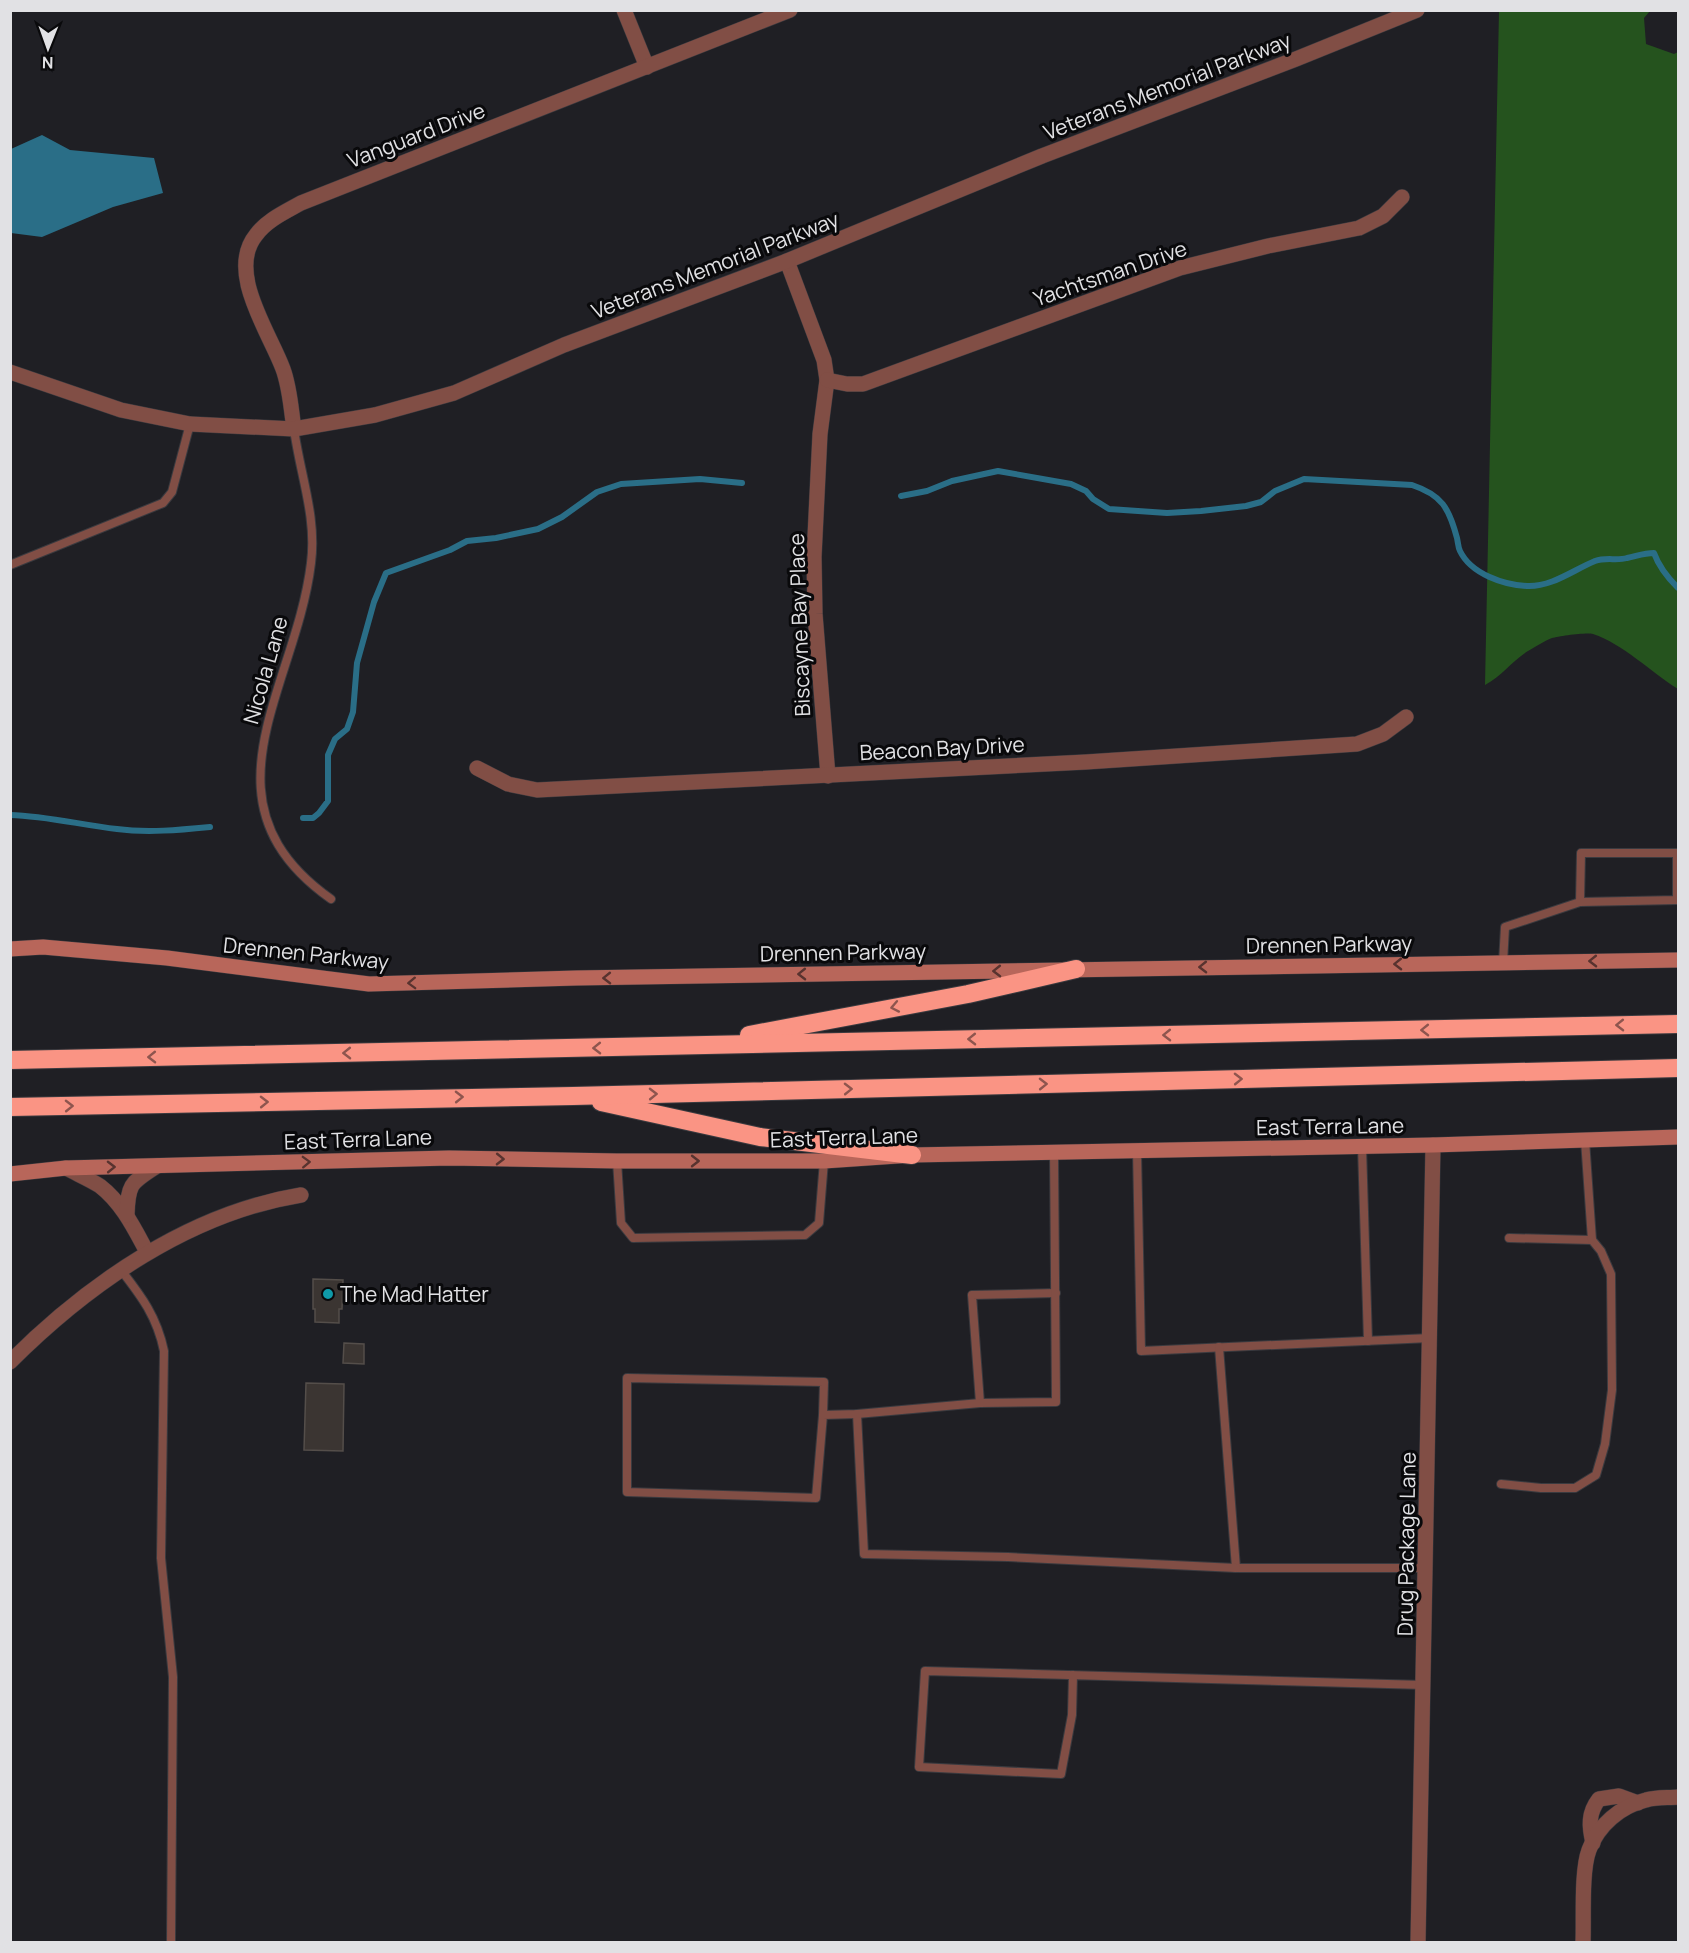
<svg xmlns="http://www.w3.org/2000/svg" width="1689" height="1953" viewBox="0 0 1689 1953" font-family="Manrope,sans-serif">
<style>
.forest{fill:#25531e}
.water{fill:#2a6e87}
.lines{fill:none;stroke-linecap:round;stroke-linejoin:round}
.stream{stroke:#2a6e87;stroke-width:6}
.building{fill:#3b3532;stroke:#544e4a;stroke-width:1.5}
.service-casing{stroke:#3a3a3f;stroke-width:10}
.minor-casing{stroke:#3a3a3f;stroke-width:16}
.tertiary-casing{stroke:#3a3a3f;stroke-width:16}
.secondary-casing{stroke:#3a3a3f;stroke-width:16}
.motorway-casing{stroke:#3a3a3f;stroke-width:20}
.service{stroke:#814e45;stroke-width:8}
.minor{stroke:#814e45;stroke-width:15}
.tertiary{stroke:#814e45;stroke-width:15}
.secondary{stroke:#b8665a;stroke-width:15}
.motorway{stroke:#fa9484;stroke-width:18}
.oneway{stroke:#58332f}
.oneway2{stroke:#8e554e}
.culture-dot{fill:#0f9aa8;stroke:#09090b;stroke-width:2}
.labels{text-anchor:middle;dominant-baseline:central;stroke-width:6;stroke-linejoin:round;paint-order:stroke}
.street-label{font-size:21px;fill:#e1e1e4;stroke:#09090b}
.poi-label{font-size:21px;fill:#e1e1e4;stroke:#09090b;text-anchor:start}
</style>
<rect width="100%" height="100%" fill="#1f1f24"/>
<path class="forest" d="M1499 11H1650L1644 18 1646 44 1674 54 1678 52V689C1651 672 1623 644 1593 634 1587 632 1559 636 1552 638 1544 641 1535 647 1528 651 1511 662 1502 676 1485 685Z"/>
<polygon class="water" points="42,135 70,150 154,158 163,193 113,207 42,237 11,233 11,149"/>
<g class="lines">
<g class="stream">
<path d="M901 496 927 491 952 481 998 471 1071 484 1086 491 1093 499 1109 509 1167 513 1201 511 1246 506 1261 502 1275 491 1304 479 1412 485C1442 495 1449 508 1457 538 1458 542 1458 547 1460 551 1471 574 1504 585 1527 586 1552 587 1573 570 1595 561 1606 557 1617 561 1627 558 1637 556 1644 553 1654 553 1659 567 1668 578 1678 588"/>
<path d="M10 815C47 816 81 825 117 829 147 833 180 830 210 827"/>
<polyline points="303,818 313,818 319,813 328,801 328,755 335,739 347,729 353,712 357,663 374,602 386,573 450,550 467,541 496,538 538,529 562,517 597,492 621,484 700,479 742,483"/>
</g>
</g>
<g class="building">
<polygon points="313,1279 343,1280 342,1309 339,1309 339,1323 315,1322 315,1309 313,1309"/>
<polygon points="344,1343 364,1344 364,1364 343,1363"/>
<polygon points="306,1383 344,1384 343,1451 304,1450"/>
</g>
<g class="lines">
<g class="service-casing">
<g id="service">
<path d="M294 429C300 474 317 517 311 563 296 688 194 802 331 899"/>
<polyline points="10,565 163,503 172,492 190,424"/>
<polyline points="1503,963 1505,927 1580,902 1677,900 1677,853 1581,853 1580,902"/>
<polyline points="1362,1147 1368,1341"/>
<polyline points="1137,1151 1141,1351 1430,1338"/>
<polyline points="617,1161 621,1223 633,1238 805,1235 819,1223 824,1161"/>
<polyline points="1509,1238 1592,1240"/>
<path d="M121 1270C142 1297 157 1317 164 1351L161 1558 173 1677 171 1942"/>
<polyline points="1219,1347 1236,1568 1426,1568"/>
<polyline points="980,1403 972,1295 1056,1293"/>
<polyline points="857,1414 864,1554 1008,1557 1236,1568"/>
<polyline points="823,1415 816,1498 627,1492 627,1378 824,1382 823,1415 857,1414 980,1403 1056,1402 1054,1152"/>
<polyline points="1501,1484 1541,1488 1575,1488 1596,1475 1605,1444 1612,1390 1611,1274 1601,1251 1592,1240 1585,1140"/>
<polyline points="1073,1675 1072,1715 1061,1774 919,1767 925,1671 1424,1685"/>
</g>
</g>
<g class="minor-casing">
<g id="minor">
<polyline points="624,10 647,67"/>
<polyline points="787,261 824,360 827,380 820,434 814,557 815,614 828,776"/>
<polyline points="827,380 847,384 863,384 1180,268 1268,246 1359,228 1383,216 1402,197"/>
<path d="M294 429C291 409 290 388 283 369 270 333 226 272 256 235 267 220 285 212 301 203L790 10"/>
<polyline points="477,768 508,784 537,790 1086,762 1357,744 1383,734 1406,717"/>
<path d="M66 1168C77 1174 89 1179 100 1186 122 1203 134 1228 147 1252"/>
<path d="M127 1215C128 1183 131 1183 157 1166"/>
<path d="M10 1362C89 1283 190 1213 301 1195"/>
<path d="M1593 1843C1589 1826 1588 1813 1599 1799L1619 1796 1638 1803"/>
<polyline points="1418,1942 1433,1145"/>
<path d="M1583 1942C1584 1919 1581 1871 1589 1850 1598 1825 1621 1806 1646 1800 1656 1797 1668 1798 1678 1797"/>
</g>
</g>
<g class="tertiary-casing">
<polyline id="tertiary" points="10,372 121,410 190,424 294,429 375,415 454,393 564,345 787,261 1042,156 1296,59 1417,10"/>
</g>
<g class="secondary-casing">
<g id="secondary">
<polyline points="10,949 43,947 167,958 369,984 576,978 1678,960"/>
<polyline points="10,1174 66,1168 449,1158 617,1161 824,1161 912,1155 1433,1145 1678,1137"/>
</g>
</g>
<g class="motorway-casing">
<g id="motorway">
<polyline points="749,1035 968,994 1076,969"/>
<polyline points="10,1060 1678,1024"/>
<polyline points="601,1102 760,1137 912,1155"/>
<polyline points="10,1107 573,1096 1678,1068"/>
</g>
</g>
<use href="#service" class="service"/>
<use href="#minor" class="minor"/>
<use href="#tertiary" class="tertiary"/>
<use href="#secondary" class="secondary"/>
<use href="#motorway" class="motorway"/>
</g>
<defs><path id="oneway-chevron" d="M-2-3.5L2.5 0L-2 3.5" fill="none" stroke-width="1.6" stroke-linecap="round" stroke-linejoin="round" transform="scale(1.5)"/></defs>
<g class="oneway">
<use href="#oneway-chevron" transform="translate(1593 961) rotate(179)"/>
<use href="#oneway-chevron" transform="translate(1398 964) rotate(179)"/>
<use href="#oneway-chevron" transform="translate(1203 967) rotate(179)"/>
<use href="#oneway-chevron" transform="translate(997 971) rotate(179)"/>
<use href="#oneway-chevron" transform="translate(802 974) rotate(179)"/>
<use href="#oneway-chevron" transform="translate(607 978) rotate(179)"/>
<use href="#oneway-chevron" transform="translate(412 983) rotate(178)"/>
<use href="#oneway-chevron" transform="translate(500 1159) rotate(1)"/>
<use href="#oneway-chevron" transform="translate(695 1161)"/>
<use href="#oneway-chevron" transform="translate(306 1162) rotate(-2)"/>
<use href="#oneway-chevron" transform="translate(111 1167) rotate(-1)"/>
</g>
<g class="oneway2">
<use href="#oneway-chevron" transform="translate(895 1007) rotate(169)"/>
<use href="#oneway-chevron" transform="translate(1620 1025) rotate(179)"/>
<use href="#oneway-chevron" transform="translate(1425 1030) rotate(179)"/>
<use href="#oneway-chevron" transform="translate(1167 1035) rotate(179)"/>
<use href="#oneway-chevron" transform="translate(972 1039) rotate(179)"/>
<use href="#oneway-chevron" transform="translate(597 1048) rotate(179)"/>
<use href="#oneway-chevron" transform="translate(347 1053) rotate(179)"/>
<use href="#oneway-chevron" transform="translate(152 1057) rotate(179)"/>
<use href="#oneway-chevron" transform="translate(1238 1079) rotate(-1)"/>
<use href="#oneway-chevron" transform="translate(1043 1084) rotate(-1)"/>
<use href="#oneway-chevron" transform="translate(848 1089) rotate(-1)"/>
<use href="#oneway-chevron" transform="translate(653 1094) rotate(-1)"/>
<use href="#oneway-chevron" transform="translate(459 1097) rotate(-1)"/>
<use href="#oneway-chevron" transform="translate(264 1102) rotate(-1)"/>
<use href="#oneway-chevron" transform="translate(69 1106) rotate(-1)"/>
</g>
<circle class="culture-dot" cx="328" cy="1294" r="6"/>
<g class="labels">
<g class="street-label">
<text transform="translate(1167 86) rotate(-21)">Veterans Memorial Parkway</text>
<text transform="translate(416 135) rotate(-21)">Vanguard Drive</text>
<text transform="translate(715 265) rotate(-21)">Veterans Memorial Parkway</text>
<text transform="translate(1110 273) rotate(-19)">Yachtsman Drive</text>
<text transform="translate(799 625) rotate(-92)">Biscayne Bay Place</text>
<text transform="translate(265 670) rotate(-74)">Nicola Lane</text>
<text transform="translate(942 748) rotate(-3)">Beacon Bay Drive</text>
<text transform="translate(1329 944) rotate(-1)">Drennen Parkway</text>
<text transform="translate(843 952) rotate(-1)">Drennen Parkway</text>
<text transform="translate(306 953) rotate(6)">Drennen Parkway</text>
<text transform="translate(1330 1126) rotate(-1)">East Terra Lane</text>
<text transform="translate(844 1137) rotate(-2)">East Terra Lane</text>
<text transform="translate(358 1139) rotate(-2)">East Terra Lane</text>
<text transform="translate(1406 1544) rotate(-89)">Drug Package Lane</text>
</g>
<g class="poi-label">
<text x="340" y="1294">The Mad Hatter</text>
</g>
</g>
<rect width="1689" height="1953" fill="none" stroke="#e1e1e4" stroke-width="24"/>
<g transform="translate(48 48) rotate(181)" stroke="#09090b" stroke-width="4.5" paint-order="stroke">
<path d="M0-4.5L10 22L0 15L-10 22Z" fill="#e1e1e4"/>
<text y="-9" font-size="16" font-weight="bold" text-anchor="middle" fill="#e1e1e4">N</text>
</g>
</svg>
